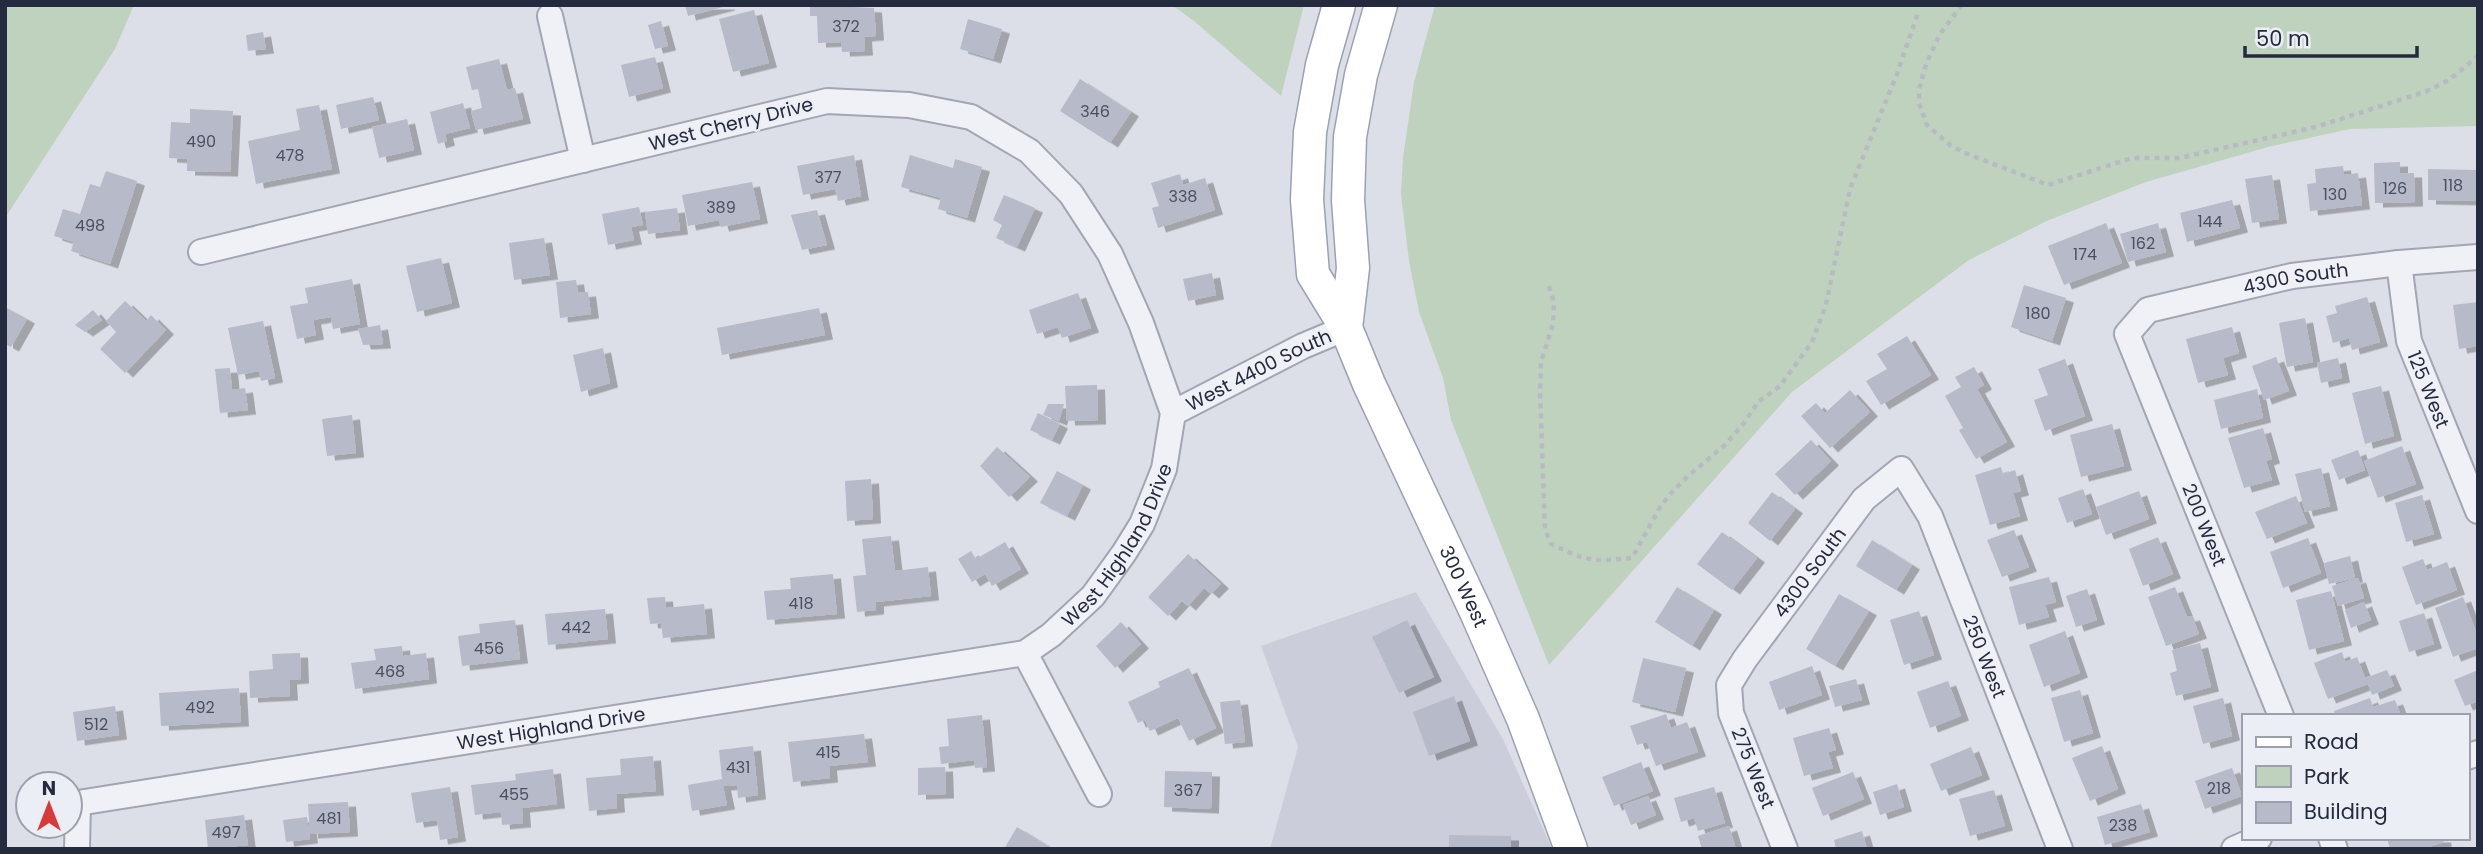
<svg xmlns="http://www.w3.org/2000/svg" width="2483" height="854" viewBox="0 0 2483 854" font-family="Poppins,sans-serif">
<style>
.built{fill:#cbceda}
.green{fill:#bfd2bd}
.building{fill:#b7bac8;filter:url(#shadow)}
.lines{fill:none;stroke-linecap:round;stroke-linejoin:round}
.minor-casing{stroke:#a2a5b2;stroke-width:28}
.major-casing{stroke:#9ba1b4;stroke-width:35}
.path{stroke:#b7bac3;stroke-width:4.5;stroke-dasharray:5 5;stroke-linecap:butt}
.minor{stroke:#f0f1f6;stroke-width:24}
.major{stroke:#fff;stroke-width:32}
.labels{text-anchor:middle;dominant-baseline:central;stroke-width:5;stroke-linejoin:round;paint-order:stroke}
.number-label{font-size:16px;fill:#4a4f61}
.street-label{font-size:19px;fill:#252b3f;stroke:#eceef5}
</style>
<defs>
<filter id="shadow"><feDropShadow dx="8" dy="4.5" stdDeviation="0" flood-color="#0004"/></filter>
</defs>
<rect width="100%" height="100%" fill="#dddfe8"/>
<polygon class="built" points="1416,592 1503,739 1552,849 1270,849 1298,747 1261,646"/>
<g class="green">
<polygon points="5,5 134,5 115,49 5,218"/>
<polygon points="1172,5 1304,5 1281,96 1194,21"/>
<polygon points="1435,5 2478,5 2478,126 2350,129 2268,147 2146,182 2049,220 1969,260 1792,392 1549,665 1451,420 1443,378 1419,312 1409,261 1401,194 1403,158 1414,82"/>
</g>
<g class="building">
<polygon points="685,5 727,5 727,6 688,16"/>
<polygon points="810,5 874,8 876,36 864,37 865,51 842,52 841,42 818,43 817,16 810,16"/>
<polygon points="754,10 769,63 733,72 719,19"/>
<polygon points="968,19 1002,29 993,59 960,49"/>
<polygon points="661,21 668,46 655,49 648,25"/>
<polygon points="263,32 266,49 248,51 246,35"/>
<polygon points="655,57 663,88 629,97 621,65"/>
<polygon points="499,59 507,90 515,88 523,119 476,130 471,111 482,108 478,89 472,90 466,67"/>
<polygon points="1080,79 1131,112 1110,143 1060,111"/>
<polygon points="373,97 379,120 341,129 336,105"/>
<polygon points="463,103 470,128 445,134 447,141 438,144 430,112"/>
<polygon points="319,105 332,169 256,184 248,141 300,130 296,109"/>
<polygon points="190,109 233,111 230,172 187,171 187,159 169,158 171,122 190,123"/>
<polygon points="407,119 414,150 379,158 372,127"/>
<polygon points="854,155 861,196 838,201 835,189 803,195 797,166"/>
<polygon points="910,155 953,168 955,159 982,167 967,218 938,209 941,198 901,187"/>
<polygon points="2400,162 2400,173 2414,173 2415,202 2375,203 2374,163"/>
<polygon points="2343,166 2344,175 2358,173 2362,205 2310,211 2307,184 2316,183 2315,169"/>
<polygon points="2428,169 2478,170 2478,201 2428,200"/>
<polygon points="106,171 137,181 110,264 71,251 74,242 54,236 63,209 80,214 90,184 100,187"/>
<polygon points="1180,174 1183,185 1205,178 1215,210 1158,228 1152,208 1159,206 1151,183"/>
<polygon points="2272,175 2279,219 2252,223 2245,179"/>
<polygon points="752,182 760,219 721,227 719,220 688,226 682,195"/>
<polygon points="1004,195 1035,208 1017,247 996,238 1002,225 993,220"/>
<polygon points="2232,200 2240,228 2187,242 2180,213"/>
<polygon points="639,207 643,225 631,227 634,240 608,245 602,214"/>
<polygon points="677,208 680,230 648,234 645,212"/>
<polygon points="817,210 827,245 802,250 791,215"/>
<polygon points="2106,223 2122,263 2064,285 2048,246"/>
<polygon points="2158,223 2166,252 2128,262 2120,234"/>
<polygon points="544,238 550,275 514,280 509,243"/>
<polygon points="441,258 452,303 417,312 406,266"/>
<polygon points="1212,273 1216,295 1188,301 1183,279"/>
<polygon points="352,279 360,324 333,329 331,317 313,320 316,335 297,339 290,306 308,303 305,288"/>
<polygon points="576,280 578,293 588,292 591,314 560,318 556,282"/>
<polygon points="2024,285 2066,298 2052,341 2011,327"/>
<polygon points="1078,293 1091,328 1062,338 1058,327 1037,334 1029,310"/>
<polygon points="2367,297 2380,342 2352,350 2349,338 2333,343 2326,316 2337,313 2335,306"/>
<polygon points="125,301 146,321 151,315 166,330 125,373 100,349 116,332 106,321"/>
<polygon points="2478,302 2478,346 2459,349 2453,305"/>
<polygon points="5,307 27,319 11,347 5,344"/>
<polygon points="819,308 825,335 722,355 717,328"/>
<polygon points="93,310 102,320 85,332 75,325"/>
<polygon points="2305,318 2313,362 2287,367 2279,323"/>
<polygon points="263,321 275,378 261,381 259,371 238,375 228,328"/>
<polygon points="380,325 383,344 363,345 358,329"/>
<polygon points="2232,327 2239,353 2223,358 2228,375 2198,383 2186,339"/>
<polygon points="1907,336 1931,375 1881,405 1866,381 1887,369 1877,354"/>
<polygon points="603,348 610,383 581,392 573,355"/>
<polygon points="2276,357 2289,391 2264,400 2252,366"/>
<polygon points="2338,358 2342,378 2321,383 2317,363"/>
<polygon points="2065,359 2085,416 2045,431 2034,400 2048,395 2038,369"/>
<polygon points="1974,367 1984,385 1977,389 2007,442 1976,459 1959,430 1963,428 1945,396 1961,387 1955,377"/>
<polygon points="230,368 232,390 245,388 248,410 220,413 215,369"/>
<polygon points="1097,385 1098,420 1067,421 1065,386"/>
<polygon points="2381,386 2394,436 2365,444 2352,393"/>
<polygon points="2257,389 2263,418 2221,429 2214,400"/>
<polygon points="1850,390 1870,412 1830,448 1801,416 1816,403 1825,413"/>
<polygon points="1048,404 1064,404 1059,421 1043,415"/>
<polygon points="1038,413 1060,424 1052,440 1030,430"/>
<polygon points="352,415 356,453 327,456 322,419"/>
<polygon points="2112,424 2124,466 2081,477 2070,435"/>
<polygon points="2263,428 2272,459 2266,461 2272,480 2244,488 2228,438"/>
<polygon points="1811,440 1831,461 1795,495 1775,474"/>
<polygon points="2402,446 2416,484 2378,498 2364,461"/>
<polygon points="997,447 1030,477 1009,497 980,466"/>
<polygon points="2358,450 2365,470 2339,480 2331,460"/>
<polygon points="2001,467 2003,474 2015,470 2021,491 2013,493 2020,516 1990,525 1975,475"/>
<polygon points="2321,468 2330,506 2305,512 2295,474"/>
<polygon points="1057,471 1083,485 1067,516 1040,503"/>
<polygon points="871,479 873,519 847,521 845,481"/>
<polygon points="2083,489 2092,514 2067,523 2058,498"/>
<polygon points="2139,491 2149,519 2106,535 2096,507"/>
<polygon points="1772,492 1795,509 1770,541 1748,523"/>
<polygon points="2422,495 2434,534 2406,542 2395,503"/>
<polygon points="2296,496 2307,523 2267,539 2255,512"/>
<polygon points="2014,530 2029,567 2002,577 1987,540"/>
<polygon points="1722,532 1757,558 1732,590 1697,564"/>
<polygon points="891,536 895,571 928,567 931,596 876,602 876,610 857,612 853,576 866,575 862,539"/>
<polygon points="2158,537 2173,574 2143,586 2129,549"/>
<polygon points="2308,538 2321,573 2283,588 2270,552"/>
<polygon points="1872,540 1912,565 1896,590 1856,566"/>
<polygon points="1005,542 1021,569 992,586 985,574 972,582 958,559 971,551 976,559"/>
<polygon points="1188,554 1221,584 1211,594 1204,588 1188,606 1182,601 1168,616 1148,597"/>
<polygon points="2350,556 2355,578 2329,584 2324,563"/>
<polygon points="2423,559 2427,570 2447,562 2457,590 2416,605 2402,567"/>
<polygon points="833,574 837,614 767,620 764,591 791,589 790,578"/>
<polygon points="2049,577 2056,602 2045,605 2049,617 2019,625 2009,587"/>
<polygon points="2358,578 2364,598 2338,606 2332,586"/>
<polygon points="1677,587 1714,610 1692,646 1655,622"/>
<polygon points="2175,587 2187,617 2192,616 2199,634 2166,646 2148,597"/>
<polygon points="2087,589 2097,620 2076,627 2066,596"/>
<polygon points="2331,591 2344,641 2309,650 2296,600"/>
<polygon points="1839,594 1869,611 1835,666 1806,649"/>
<polygon points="665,597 666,608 704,604 707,634 663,638 661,623 650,624 647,598"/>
<polygon points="2463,597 2478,637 2478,648 2453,657 2435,608"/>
<polygon points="2364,602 2371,620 2351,628 2345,610"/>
<polygon points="605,609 608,639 548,645 545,614"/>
<polygon points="1919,611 1934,655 1904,665 1890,620"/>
<polygon points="2424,613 2434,644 2409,652 2399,621"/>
<polygon points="515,620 520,659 462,666 458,636 480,633 479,624"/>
<polygon points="1407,620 1434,677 1399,693 1372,637"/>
<polygon points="1121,622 1141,644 1115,668 1096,646"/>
<polygon points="2065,631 2080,673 2044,687 2029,645"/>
<polygon points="2200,643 2211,687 2176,696 2170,673 2177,671 2172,650"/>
<polygon points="402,646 403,656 426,653 429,679 355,689 351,663 376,660 374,649"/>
<polygon points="2342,652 2345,662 2357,657 2365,678 2387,670 2394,686 2372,695 2368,684 2328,699 2314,663"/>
<polygon points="300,653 301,679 289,680 290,696 250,698 249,671 273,669 272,654"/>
<polygon points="1643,658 1686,668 1675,712 1632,702"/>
<polygon points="1812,666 1822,695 1779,710 1769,682"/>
<polygon points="1189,668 1216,728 1189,741 1178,718 1150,731 1145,720 1138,723 1128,702 1160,687 1158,682"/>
<polygon points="2478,670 2478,701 2465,706 2454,680"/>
<polygon points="1856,679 1862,700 1835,707 1829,686"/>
<polygon points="1948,681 1961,716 1930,728 1917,692"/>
<polygon points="239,688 241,722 161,726 159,693"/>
<polygon points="2080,690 2093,733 2064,742 2051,698"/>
<polygon points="1454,696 1470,741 1429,756 1413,712"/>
<polygon points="2223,698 2232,736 2203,744 2193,706"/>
<polygon points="2370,698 2373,707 2395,700 2401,716 2336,716 2334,711"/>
<polygon points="1240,700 1245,742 1225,744 1220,702"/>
<polygon points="115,706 119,735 77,741 73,712"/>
<polygon points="1666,714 1671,728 1687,722 1698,752 1656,766 1647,742 1637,745 1630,726"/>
<polygon points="982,715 987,767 975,768 974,760 941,764 939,747 949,746 947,719"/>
<polygon points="1829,728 1836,750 1828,752 1833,768 1804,776 1793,738"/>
<polygon points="864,734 868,762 829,766 830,778 793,782 788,742"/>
<polygon points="753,746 758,795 738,798 737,785 723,786 727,805 692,811 688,785 722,779 719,750"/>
<polygon points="2102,746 2118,789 2090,801 2072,758"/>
<polygon points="1971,747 1982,775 1941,791 1930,764"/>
<polygon points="653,756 656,791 616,794 617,808 589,811 586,778 621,775 620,759"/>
<polygon points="1641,762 1653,791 1614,806 1602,777"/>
<polygon points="945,767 946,794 918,795 918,768"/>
<polygon points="2232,768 2242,796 2205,809 2195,781"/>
<polygon points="553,769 557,804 522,808 523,823 502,825 501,812 475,815 471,785 516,780 515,774"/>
<polygon points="1165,771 1212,772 1211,809 1164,807"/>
<polygon points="1853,772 1864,799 1823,816 1812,788"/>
<polygon points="1897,784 1904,807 1880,815 1873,792"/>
<polygon points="450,787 458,837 440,840 437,820 416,823 411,793"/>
<polygon points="1714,787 1725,823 1698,831 1694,818 1681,822 1674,798"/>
<polygon points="1994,790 2005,826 1970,836 1959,799"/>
<polygon points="1648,796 1656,815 1631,825 1623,805"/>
<polygon points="348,802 350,832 310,834 308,804"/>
<polygon points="2141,804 2150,832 2105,845 2097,817"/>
<polygon points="244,815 248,845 208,849 205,820"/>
<polygon points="307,817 310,839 286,842 283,820"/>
<polygon points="1729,826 1736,849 1702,849 1698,836"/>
<polygon points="1017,827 1053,849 1004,849"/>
<polygon points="1862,831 1867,849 1836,849 1834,840"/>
<polygon points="1449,835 1511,836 1511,849 1449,849"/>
<polygon points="2387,838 2443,838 2444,842 2423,849 2390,849"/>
</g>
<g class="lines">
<g class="minor-casing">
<g id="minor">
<polyline points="550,16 583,160"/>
<path id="s1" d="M2399 263 2409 341 2478 511"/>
<path id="s2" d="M1173 413 1303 346 1346 328"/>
<polyline points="1025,653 1099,794"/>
<path id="s3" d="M2281 716 2127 334 2148 310 2292 276 2399 263 2478 257"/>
<polyline points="2467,757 2478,753"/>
<polyline points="2331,838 2335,849"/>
<path id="s4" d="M77 849 78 803 1025 653 1051 635 1093 596 1124 553 1142 524 1164 469 1173 413 1141 323 1110 254 1071 194 1029 151 971 117 909 105 827 101 201 252"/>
<path id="s5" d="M1785 849 1731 713 1729 685 1745 659 1864 499 1901 469 1930 516 2060 849"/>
<polyline points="2234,849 2259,838"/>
</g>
</g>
<g class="major-casing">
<g id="major">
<path id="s6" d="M1339 5 1322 65 1310 132 1307 200 1313 274 1346 328 1369 384 1476 612 1523 719 1571 849"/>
<polyline points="1346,328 1353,268 1348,200 1350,137 1361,75 1381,5"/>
</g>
</g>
<g class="path">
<polyline points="1962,5 1940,34 1926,64 1919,90 1919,103 1927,125 1950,145 1965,153 2048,185 2132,158 2179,158 2316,127 2427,91 2449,80 2478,56"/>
<path d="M1549 286 1554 303 1553 324 1541 362 1540 393 1545 529 1551 544C1587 561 1592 562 1632 558L1660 507 1671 493 1689 475 1725 445 1744 423 1758 402 1780 386 1812 342 1826 305 1850 189 1897 74 1919 10"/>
</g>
<use href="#minor" class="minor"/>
<use href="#major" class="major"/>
</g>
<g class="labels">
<g class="number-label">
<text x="846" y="26">372</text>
<text x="1095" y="111">346</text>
<text x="201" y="141">490</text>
<text x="290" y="155">478</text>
<text x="828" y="177">377</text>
<text x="2453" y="185">118</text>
<text x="2395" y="188">126</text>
<text x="2335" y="194">130</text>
<text x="1183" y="196">338</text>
<text x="721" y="207">389</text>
<text x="2210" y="221">144</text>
<text x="90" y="225">498</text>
<text x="2143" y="243">162</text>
<text x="2085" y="254">174</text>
<text x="2038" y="313">180</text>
<text x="801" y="603">418</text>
<text x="576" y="627">442</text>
<text x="489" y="648">456</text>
<text x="390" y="671">468</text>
<text x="200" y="707">492</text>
<text x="96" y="724">512</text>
<text x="828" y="752">415</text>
<text x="738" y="767">431</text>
<text x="2219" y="788">218</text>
<text x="1188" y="790">367</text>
<text x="514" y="794">455</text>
<text x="329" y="818">481</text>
<text x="2123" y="825">238</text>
<text x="226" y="832">497</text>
</g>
<g class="street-label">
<text transform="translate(731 124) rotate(-14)">West Cherry Drive</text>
<text stroke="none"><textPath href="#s3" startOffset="595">4300 South</textPath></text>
<text stroke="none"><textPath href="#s2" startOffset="96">West 4400 South</textPath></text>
<text stroke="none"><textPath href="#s1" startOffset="131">125 West</textPath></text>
<text transform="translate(2204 525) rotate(68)">200 West</text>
<text stroke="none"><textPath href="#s4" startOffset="1150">West Highland Drive</textPath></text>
<text stroke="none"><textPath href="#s5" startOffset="313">4300 South</textPath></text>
<text stroke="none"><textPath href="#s6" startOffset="620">300 West</textPath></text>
<text stroke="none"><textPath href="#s5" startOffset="658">250 West</textPath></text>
<text stroke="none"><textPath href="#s4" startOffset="525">West Highland Drive</textPath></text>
<text transform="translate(1753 768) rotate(68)">275 West</text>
</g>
</g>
<rect width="2483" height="854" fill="none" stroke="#252b3f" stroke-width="14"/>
<rect x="2242" y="714" width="228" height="126" fill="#eceef5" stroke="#9ca0ac" stroke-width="2"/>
<rect x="2256" y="737" width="35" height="10" fill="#ffffff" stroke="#9ca0ac" stroke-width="2"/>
<text x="2304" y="749" font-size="21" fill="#252b3f">Road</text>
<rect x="2256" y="766" width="35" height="21" fill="#bfd2bd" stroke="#9ca0ac" stroke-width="2"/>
<text x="2304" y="784" font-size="21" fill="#252b3f">Park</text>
<rect x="2256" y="802" width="35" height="21" fill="#b7bac8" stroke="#9ca0ac" stroke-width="2"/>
<text x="2304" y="819" font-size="21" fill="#252b3f">Building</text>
<g transform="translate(49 805)"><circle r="33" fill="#eceef5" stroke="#9ca0ac" stroke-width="2"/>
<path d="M0-5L12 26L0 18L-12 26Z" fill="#d73a38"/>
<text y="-10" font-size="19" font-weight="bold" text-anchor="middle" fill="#252b3f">N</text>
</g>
<path d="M2245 46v10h172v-10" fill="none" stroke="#252b3f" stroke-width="3.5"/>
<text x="2256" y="46" font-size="21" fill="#252b3f" stroke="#eceef5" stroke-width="5" paint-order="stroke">50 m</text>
</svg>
